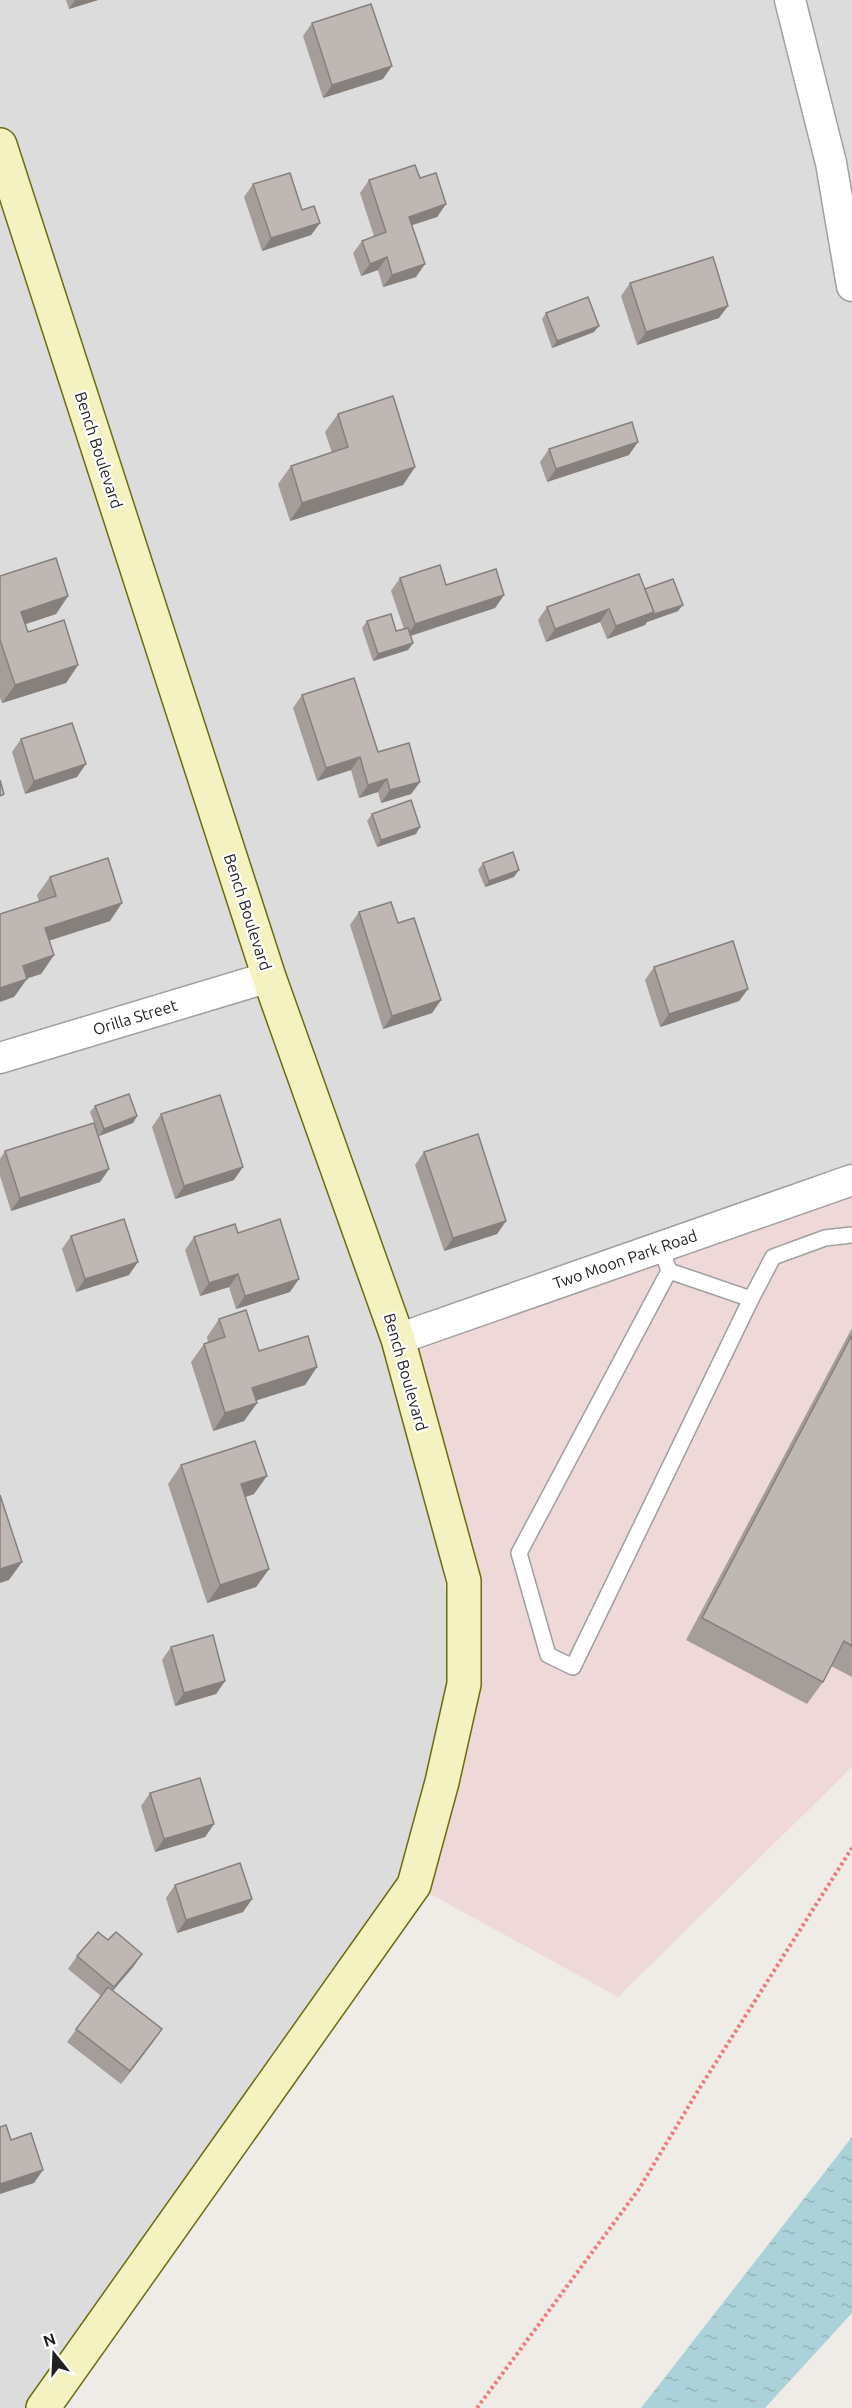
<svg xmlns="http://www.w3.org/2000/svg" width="852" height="2408" viewBox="0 0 852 2408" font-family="Ubuntu,sans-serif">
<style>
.residential{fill:#dddcdd}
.commercial{fill:#eed8d8}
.water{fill:url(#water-ripples)}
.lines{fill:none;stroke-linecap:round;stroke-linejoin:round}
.service-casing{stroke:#a0a0a0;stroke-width:18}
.minor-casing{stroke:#a0a0a0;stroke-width:33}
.secondary-casing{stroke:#6a6d0f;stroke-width:36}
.path{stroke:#ed7d7a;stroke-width:4;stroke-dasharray:3 3;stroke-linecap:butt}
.service{stroke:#fff;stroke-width:15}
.minor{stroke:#fff;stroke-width:30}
.secondary{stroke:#f4f2c0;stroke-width:33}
.wall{fill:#a49d9a}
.shaded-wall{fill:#86807d}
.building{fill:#bfb7b3;stroke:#86807d;stroke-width:1.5}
.labels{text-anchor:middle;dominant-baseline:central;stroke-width:4.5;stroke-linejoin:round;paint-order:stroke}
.street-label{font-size:16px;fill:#1f1f1f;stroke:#fff}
</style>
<defs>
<pattern id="water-ripples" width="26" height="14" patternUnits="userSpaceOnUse" patternTransform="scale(1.5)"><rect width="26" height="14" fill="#abd2d8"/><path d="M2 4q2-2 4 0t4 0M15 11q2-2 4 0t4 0" fill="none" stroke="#93b4b9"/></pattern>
</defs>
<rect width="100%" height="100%" fill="#efece7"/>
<polygon class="residential" points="0,0 852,0 852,1178 398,1339 464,1684 414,1885 43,2408 0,2408"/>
<polygon class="commercial" points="852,1180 852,1767 618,1997 414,1885 464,1684 464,1581 398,1339"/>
<polygon class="water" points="852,2137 852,2313 765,2408 641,2408"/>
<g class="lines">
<g class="service-casing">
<g id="service">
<polyline points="661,1247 669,1271 519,1553 548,1655 573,1667 751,1299 773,1257 825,1238 852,1235"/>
<polyline points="669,1271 751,1299"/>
</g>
</g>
<g class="minor-casing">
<g id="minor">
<polyline points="790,0 831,163 852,286"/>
<polyline points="0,1058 269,977"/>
<polyline points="398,1339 852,1180"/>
</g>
</g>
<g class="secondary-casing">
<polyline id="secondary" points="0,145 269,977 398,1339 464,1581 464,1684 442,1782 414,1885 43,2408"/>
</g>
<polyline class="path" points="477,2408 639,2189 699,2089 852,1848"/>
<use href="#service" class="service"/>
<use href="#minor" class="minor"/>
<use href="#secondary" class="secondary"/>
</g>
<g class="wall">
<polygon points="66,0 98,0 69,9"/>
<polygon points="312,23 383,79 323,98 303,36"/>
<polygon points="420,178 446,204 437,217 412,225 416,277 383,287 378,270 361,276 353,253 362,241 374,236 360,193 369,180"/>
<polygon points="253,184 302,210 320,223 311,235 262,251 244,197"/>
<polygon points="630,283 719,318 637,345 621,296"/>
<polygon points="546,313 594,332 552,348 542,319"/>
<polygon points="338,414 415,467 403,485 290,521 278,484 291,466 332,453 325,432"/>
<polygon points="549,449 629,455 547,482 540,462"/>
<polygon points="0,576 68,596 56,614 25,624 28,632 78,665 66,683 2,703 0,698"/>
<polygon points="400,578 504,595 495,608 411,636 413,643 408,650 373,661 362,628 367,621 396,631 404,629 391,591"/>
<polygon points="645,589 678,611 647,622 645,625 607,639 600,622 546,642 538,620 547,607"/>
<polygon points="302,695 378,752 420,782 411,794 381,803 378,792 359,798 351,770 317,781 293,708"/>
<polygon points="21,739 77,777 25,794 12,752"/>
<polygon points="372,814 416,834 377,847 367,821"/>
<polygon points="483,863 514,877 485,887 478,870"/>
<polygon points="50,877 110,921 49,940 54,955 41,974 27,978 14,997 39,902 37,895"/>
<polygon points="359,912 398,923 441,1000 432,1013 383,1029 350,925"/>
<polygon points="654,967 748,989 739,1001 660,1027 645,980"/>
<polygon points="95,1106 137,1116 133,1123 99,1136 90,1112"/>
<polygon points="161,1114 234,1180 175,1199 152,1127"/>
<polygon points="5,1151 109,1169 100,1182 11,1211 0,1176 0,1159"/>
<polygon points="424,1152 506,1221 497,1234 444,1251 415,1165"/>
<polygon points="238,1233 290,1292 236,1309 229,1287 200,1296 185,1250 194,1237"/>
<polygon points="71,1236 129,1275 76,1292 62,1249"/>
<polygon points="219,1319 259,1351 317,1367 305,1385 256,1400 257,1403 244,1421 213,1431 191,1362 204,1344 208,1343 207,1337"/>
<polygon points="852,1328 852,1677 831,1666 823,1682 807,1704 686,1640"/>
<polygon points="181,1465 254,1494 245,1497 269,1569 256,1587 207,1603 168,1484"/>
<polygon points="171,1647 225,1681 216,1694 175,1706 162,1660"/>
<polygon points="150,1793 214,1824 205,1837 155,1852 141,1806"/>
<polygon points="175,1885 252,1899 243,1912 177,1933 166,1898"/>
<polygon points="108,1940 142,1954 133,1967 113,1991 153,2042 121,2084 67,2042 101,1996 68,1969 77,1956"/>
</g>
<g class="shaded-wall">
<polygon points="75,0 98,0 69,9"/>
<polygon points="392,66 383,79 323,98 332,85"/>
<polygon points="446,204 437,217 400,229 409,217"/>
<polygon points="320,223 311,235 262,251 271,238"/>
<polygon points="387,257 378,270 361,276 370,264"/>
<polygon points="425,264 416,277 383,287 392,275"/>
<polygon points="728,306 719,318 637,345 646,332"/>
<polygon points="599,326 594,332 552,348 557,341"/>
<polygon points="638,442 629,455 547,482 556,469"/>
<polygon points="415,467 403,485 290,521 302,503"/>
<polygon points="504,595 495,608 406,637 415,624"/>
<polygon points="68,596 56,614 8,630 21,612"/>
<polygon points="683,605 678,611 647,622 645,625 607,639 616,626 654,612"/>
<polygon points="609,609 600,622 546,642 555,629"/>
<polygon points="413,643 408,650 373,661 378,654"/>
<polygon points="78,665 66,683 2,703 15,685"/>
<polygon points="360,757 351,770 317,781 326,768"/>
<polygon points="86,764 77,777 25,794 34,781"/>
<polygon points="387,779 378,792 359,798 368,785"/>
<polygon points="420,782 411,794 381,803 390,790"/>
<polygon points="420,827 416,834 377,847 381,840"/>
<polygon points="519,870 514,877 485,887 489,881"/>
<polygon points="122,903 110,921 33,946 45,928"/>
<polygon points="54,955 41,974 10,984 23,966"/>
<polygon points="27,979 14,997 0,1002 0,988"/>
<polygon points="748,989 739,1001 660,1027 669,1014"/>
<polygon points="441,1000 432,1013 383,1029 392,1016"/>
<polygon points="137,1116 133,1123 99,1136 104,1129"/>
<polygon points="243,1167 234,1180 175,1199 184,1186"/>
<polygon points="109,1169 100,1182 11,1211 20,1198"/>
<polygon points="506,1221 497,1234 444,1251 453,1238"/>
<polygon points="138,1262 129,1275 76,1292 85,1279"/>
<polygon points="238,1274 229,1287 200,1296 209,1283"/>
<polygon points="299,1279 290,1292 236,1309 245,1296"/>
<polygon points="317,1367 305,1385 239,1406 252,1388"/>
<polygon points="257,1403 244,1421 213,1431 225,1413"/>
<polygon points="267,1476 254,1494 228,1503 241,1484"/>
<polygon points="22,1562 9,1580 0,1583 0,1569"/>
<polygon points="269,1569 256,1587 207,1603 220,1585"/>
<polygon points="225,1681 216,1694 175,1706 184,1693"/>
<polygon points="214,1824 205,1837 155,1852 164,1839"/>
<polygon points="252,1899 243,1912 177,1933 186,1920"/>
<polygon points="142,1954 133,1967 105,1999 114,1987"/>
<polygon points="162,2029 153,2042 121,2084 130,2071"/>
<polygon points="43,2170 34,2183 0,2194 0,2184"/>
</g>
<g class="building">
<polygon points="371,4 392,66 332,85 312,23"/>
<polygon points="415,165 420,178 436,173 446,204 409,217 425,264 392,275 387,257 370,264 362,241 386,232 369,180"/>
<polygon points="290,173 302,210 314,206 320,223 271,238 253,184"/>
<polygon points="713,257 728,306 646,332 630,283"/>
<polygon points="588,297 599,326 557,341 546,313"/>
<polygon points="393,396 415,467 302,503 291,466 348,447 338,414"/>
<polygon points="632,422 638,442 556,469 549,449"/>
<polygon points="56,558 68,596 21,612 28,632 64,620 78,665 15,685 0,640 0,576"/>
<polygon points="440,565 446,585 496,569 504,595 415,624 400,578"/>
<polygon points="639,574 654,612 616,626 609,609 555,629 547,607"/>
<polygon points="673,579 683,605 651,615 654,612 645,589"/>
<polygon points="391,614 396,631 408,628 413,643 378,654 367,621"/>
<polygon points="354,678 378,752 409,743 420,782 390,790 387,779 368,785 360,757 326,768 302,695"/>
<polygon points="72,723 86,764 34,781 21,739"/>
<polygon points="0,780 4,794 0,796"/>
<polygon points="411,800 420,827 381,840 372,814"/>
<polygon points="513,852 519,870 489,881 483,863"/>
<polygon points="108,858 122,903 45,928 54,955 23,966 27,979 0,988 0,914 56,896 50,877"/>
<polygon points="391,902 398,923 414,918 441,1000 392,1016 359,912"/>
<polygon points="733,941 748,989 669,1014 654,967"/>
<polygon points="129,1094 137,1116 104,1129 95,1106"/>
<polygon points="220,1095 243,1167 184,1186 161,1114"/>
<polygon points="94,1123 109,1169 20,1198 5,1151"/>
<polygon points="478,1134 506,1221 453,1238 424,1152"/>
<polygon points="124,1219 138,1262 85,1279 71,1236"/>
<polygon points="280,1219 299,1279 245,1296 238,1274 209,1283 194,1237 235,1224 238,1233"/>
<polygon points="246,1310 259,1351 308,1336 317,1367 252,1388 257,1403 225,1413 204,1344 225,1337 219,1319"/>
<polygon points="852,1335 852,1646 844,1641 823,1682 702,1618"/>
<polygon points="255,1441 267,1476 241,1484 269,1569 220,1585 181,1465"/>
<polygon points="0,1495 22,1562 0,1569"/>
<polygon points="213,1635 225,1681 184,1693 171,1647"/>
<polygon points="200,1778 214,1824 164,1839 150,1793"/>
<polygon points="240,1863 252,1899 186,1920 175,1885"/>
<polygon points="98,1932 108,1940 116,1932 142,1954 114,1987 77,1956"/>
<polygon points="108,1987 162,2029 130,2071 76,2029"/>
<polygon points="6,2125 11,2140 31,2133 43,2170 0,2184 0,2127"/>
</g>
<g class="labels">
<g class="street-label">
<text transform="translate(99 450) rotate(72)">Bench Boulevard</text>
<text transform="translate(248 912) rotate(72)">Bench Boulevard</text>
<text transform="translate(135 1017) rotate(-17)">Orilla Street</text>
<text transform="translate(625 1259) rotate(-19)">Two Moon Park Road</text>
<text transform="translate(406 1372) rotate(74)">Bench Boulevard</text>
</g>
</g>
<g transform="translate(54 2354) rotate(342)" stroke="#ffffff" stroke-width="4.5" paint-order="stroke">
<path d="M0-4.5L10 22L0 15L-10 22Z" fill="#1f1f1f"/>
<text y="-9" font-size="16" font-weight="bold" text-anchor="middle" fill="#1f1f1f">N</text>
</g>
</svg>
